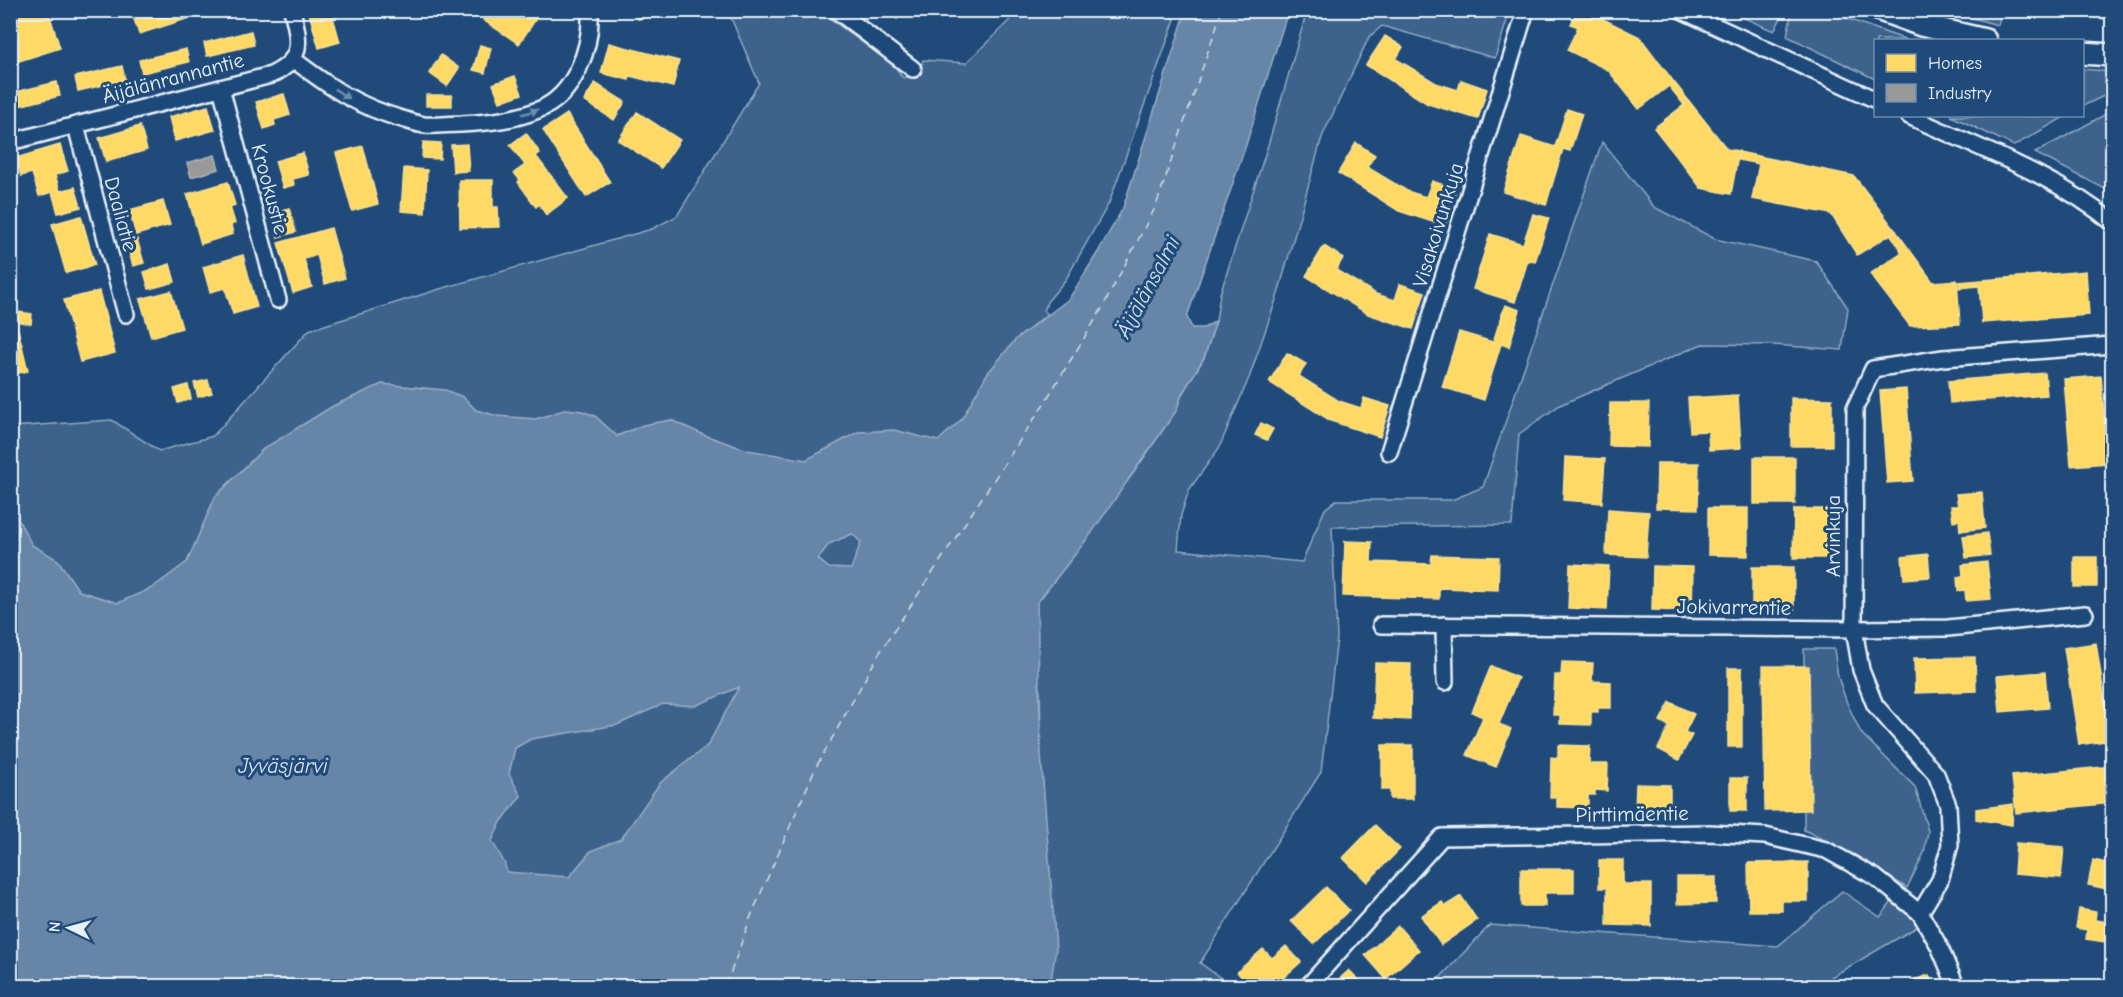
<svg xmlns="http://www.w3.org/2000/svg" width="2123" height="997" viewBox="0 0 2123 997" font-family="'Comic Neue',sans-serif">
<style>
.green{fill:#3c628c;stroke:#92aac2;stroke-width:1.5}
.water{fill:#6685a7;stroke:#9ab0c7;stroke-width:1.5;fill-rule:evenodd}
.homes{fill:#ffd966;stroke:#f8e092;stroke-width:1.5}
.industry{fill:#999;stroke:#b1b3b6;stroke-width:1.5}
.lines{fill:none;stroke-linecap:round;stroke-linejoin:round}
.ferry{stroke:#d4e1ec;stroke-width:1.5;stroke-dasharray:8 6;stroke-linecap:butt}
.minor-casing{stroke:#e8f1f8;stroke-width:20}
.secondary-casing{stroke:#e8f1f8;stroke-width:26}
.minor{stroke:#1f4a7a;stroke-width:15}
.secondary{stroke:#1f4a7a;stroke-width:21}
.oneway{fill:#6f8dac}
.labels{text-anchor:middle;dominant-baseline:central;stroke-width:6;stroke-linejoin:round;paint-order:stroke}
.street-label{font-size:21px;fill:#e8f1f8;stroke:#1f4a7a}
.water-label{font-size:22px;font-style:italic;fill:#d4e1ec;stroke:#1f4a7a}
</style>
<rect width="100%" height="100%" fill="#1f4a7a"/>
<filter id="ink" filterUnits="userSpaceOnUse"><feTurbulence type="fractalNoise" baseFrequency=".0167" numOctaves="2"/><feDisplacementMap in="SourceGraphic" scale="12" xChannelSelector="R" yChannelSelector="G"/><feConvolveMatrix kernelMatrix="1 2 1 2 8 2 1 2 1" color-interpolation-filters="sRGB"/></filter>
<g filter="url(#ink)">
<g class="green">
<polygon points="1824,10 1834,14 1907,40 1876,40 1875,79 1787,36 1792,11"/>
<polygon points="728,11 819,11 894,65 902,77 917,78 923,60 966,63 1019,11 1160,11 1175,19 1109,203 1066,279 1047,302 1044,311 1048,314 1033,325 849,592 600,904 11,762 11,427 112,420 159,451 213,436 309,330 440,289 652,229 677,216 759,83"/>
<polygon points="1307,11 1510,11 1495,58 1382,26 1369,37 1322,137 1278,294 1249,378 1219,448 1189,490 1181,515 1178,550 1302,562 1325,509 1336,500 1452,500 1483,487 1602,142 1654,207 1715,239 1816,261 1848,308 1842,350 1773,345 1702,344 1560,405 1519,434 1512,525 1332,527 1337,638 1321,772 1200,963 1232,986 952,986 1041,728 1040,691 935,726 1132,475 1176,411 1182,394 1204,358 1216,321 1220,294 1269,142"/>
<polygon points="1728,11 1780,11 1782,16 1774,31"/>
<polygon points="1947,11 2002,11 1998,25"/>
<polygon points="2046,11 2112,11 2112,19 2105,19"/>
<polygon points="2083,69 2112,72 2112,92 2083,106"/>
<polygon points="2112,113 2112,151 2108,165 2111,192 2035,153 2106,114"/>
<polygon points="1951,116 2066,116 2014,146"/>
<polygon points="1804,649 1834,649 1838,677 1847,703 1861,733 1915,787 1928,831 1924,853 1907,888 1855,855 1804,830"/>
<polygon points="1842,891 1880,917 1895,898 1922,924 1816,986 1432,986 1490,925 1778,946"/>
</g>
<path class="water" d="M1186 11H1288L1245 148 1187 317 1192 328H1204L1216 321 1204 358 1182 394 1176 411 1090 535 1037 603 1041 755 1056 949 1050 986H11V510H13L32 545 58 560 79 591 118 603 152 588 187 562 215 497 263 449 333 406 382 384 445 390 463 397 476 410 498 416 536 419 567 409 582 411 595 416 617 436 643 425 671 420 704 435 747 450 806 460 858 432 894 430 938 441 961 420 987 374 1016 339 1069 299 1098 252 1123 208ZM852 534 861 542 851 569 829 568 818 559 829 544ZM739 687 708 745 660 783 621 839 591 851 569 877 507 872 504 862 492 841 501 822 521 796 509 774 515 748 531 739 617 725 663 704 695 706Z"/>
<g class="homes">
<polygon points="10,10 48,10 60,48 10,64"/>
<polygon points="131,10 197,10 199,15 139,34"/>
<polygon points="320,10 331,10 340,42 319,48 309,13"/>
<polygon points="489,10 542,10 519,44 483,20"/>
<polygon points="635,10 670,10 638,19"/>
<polygon points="885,10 904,10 897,19"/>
<polygon points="1577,10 1585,10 1640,37 1674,82 1639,109 1608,70 1567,50 1578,27 1571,24"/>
<polygon points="251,31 254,45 207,56 204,43"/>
<polygon points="1385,36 1403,47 1396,59 1436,83 1458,90 1461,80 1487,89 1478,119 1428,104 1366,65"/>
<polygon points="609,43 679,61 673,87 630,76 629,80 601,73"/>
<polygon points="480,45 491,48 485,73 473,70"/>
<polygon points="186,49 189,62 142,73 139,60"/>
<polygon points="441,55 459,68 447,86 429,73"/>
<polygon points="122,66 125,80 78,91 75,77"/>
<polygon points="515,76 522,94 500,102 493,84"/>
<polygon points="57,82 60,96 14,107 11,93"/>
<polygon points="1674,82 1727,149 1739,151 1731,194 1701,188 1654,128 1684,105 1669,86"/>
<polygon points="595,83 625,102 614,120 584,101"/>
<polygon points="284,94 290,115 274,120 275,125 264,129 256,102"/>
<rect x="426" y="95" width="26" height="11"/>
<polygon points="208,106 215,130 175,141 169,117"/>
<polygon points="1567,109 1582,114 1570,151 1563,149 1546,205 1503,192 1521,136 1555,147"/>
<polygon points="637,112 680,140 661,168 618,140"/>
<polygon points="567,114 610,182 586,197 543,130"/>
<polygon points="140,126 147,150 106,162 99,138"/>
<polygon points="526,133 540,153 536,156 568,198 546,215 539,204 536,207 518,182 520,180 514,173 525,165 510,145"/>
<polygon points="423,142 441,143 440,159 422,158"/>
<polygon points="1356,143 1375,155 1367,167 1407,191 1426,197 1432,181 1456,189 1445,226 1399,211 1338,173"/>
<polygon points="467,144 469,171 453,172 451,145"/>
<polygon points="60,145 68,171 55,175 60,191 75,187 81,207 58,213 52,192 39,196 32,173 21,176 16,158"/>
<polygon points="363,146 378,204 352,211 336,153"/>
<polygon points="1739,152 1854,176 1896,231 1857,255 1831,214 1752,199 1759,164 1738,160"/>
<polygon points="303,153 309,175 293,179 294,185 283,188 275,161"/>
<polygon points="404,168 427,170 425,213 401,211"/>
<polygon points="459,180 493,180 493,207 498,207 499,227 460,228"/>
<polygon points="228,182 235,205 230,207 235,223 231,225 233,234 201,244 187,194"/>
<polygon points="163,201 170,225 136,235 129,210"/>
<polygon points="289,208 296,232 278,237 271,213"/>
<polygon points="1533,214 1549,218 1535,262 1528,260 1515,302 1473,289 1490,234 1523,244"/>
<polygon points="81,216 95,265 66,273 52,224"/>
<polygon points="331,228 345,278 325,284 317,255 304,259 312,287 293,293 278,243"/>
<polygon points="1896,231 1933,282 1957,280 1960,324 1910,326 1870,274 1902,252 1891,235"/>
<polygon points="137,239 144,263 133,266 126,242"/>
<polygon points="1324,246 1343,258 1336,270 1376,294 1395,300 1400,284 1425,292 1413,329 1368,314 1306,276"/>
<polygon points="243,255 257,307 233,314 225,288 210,292 203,267"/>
<polygon points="170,264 175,282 149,289 144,272"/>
<polygon points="2086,271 2089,315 1982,323 1979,286 1959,288 1959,282"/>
<polygon points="99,291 115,353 80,362 64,300"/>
<polygon points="171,291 182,328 151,337 140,299"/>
<polygon points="1505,305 1520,310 1509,347 1501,344 1484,400 1442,387 1459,332 1493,342"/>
<polygon points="10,311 32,314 31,324 16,321 28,371 10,375"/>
<polygon points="1287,353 1306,364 1299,376 1339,401 1361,408 1364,398 1390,406 1380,437 1331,421 1269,382"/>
<polygon points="2045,373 2047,395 1950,403 1948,381"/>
<polygon points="2101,376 2108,463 2071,466 2064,379"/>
<polygon points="208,380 212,393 198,397 194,383"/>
<polygon points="188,385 191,399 178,403 174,389"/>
<polygon points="1906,389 1913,481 1887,483 1880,391"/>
<polygon points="1738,395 1741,448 1709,450 1708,431 1690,432 1688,398"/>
<polygon points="1791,398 1832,399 1832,446 1791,446"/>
<polygon points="1610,403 1649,403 1648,447 1609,446"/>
<polygon points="1261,423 1273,429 1267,440 1255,435"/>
<polygon points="1565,457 1605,459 1602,503 1563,500"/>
<rect x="1754" y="457" width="41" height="47"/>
<polygon points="1657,463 1699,463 1698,509 1656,508"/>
<polygon points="1982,492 1985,528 1960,531 1959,520 1953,521 1951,506 1958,506 1956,494"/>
<polygon points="1708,508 1748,508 1748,556 1708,555"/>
<polygon points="1608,509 1649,512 1646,557 1606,555"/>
<polygon points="1794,509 1835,509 1835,558 1793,558"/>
<polygon points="1987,533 1990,555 1966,558 1963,536"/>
<polygon points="1345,541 1372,542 1371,562 1431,564 1432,555 1499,557 1498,590 1439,588 1439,599 1343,596"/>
<polygon points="1928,554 1930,577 1904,579 1902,557"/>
<rect x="2074" y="557" width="23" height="30"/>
<polygon points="1987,562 1991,599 1966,601 1965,590 1958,591 1957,577 1963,576 1962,565"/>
<polygon points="1570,564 1609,566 1607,610 1568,608"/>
<polygon points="1653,566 1693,567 1692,611 1652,610"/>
<polygon points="1752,567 1794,567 1794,614 1752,613"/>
<polygon points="2096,643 2111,740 2079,745 2064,648"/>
<polygon points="1975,657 1976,691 1915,693 1914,658"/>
<polygon points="1562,662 1593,663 1592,681 1611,682 1611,708 1598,708 1598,712 1591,712 1591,725 1560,724 1560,715 1553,715 1555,675 1561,675"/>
<polygon points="1375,663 1411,664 1410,720 1373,718"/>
<polygon points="1491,666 1518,678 1499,724 1511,729 1496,767 1467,755 1483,717 1472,712"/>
<polygon points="1763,666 1809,666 1811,810 1765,811"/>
<rect x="1728" y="668" width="14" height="79"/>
<polygon points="2045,672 2048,708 2000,712 1997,676"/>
<polygon points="1670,702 1694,714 1685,732 1692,735 1679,760 1658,749 1669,726 1660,721"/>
<polygon points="1382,745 1413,745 1413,799 1390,799 1390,790 1382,790"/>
<polygon points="1558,745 1590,746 1589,764 1608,764 1607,791 1595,790 1595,795 1588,795 1588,808 1557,807 1557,798 1550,798 1551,757 1558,758"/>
<polygon points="2112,766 2112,803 2016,813 2012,776"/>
<rect x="1730" y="778" width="17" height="33"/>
<polygon points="1636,784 1670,785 1670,811 1635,810"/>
<polygon points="2013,804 2012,825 1976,819 1976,809"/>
<polygon points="1375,825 1400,849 1367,882 1343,858"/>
<polygon points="2016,843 2064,847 2061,878 2014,874"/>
<polygon points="1599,860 1623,860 1623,884 1651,884 1651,926 1607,925 1607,888 1599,888"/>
<polygon points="2093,860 2112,864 2112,890 2088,885"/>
<polygon points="1808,862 1808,901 1782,901 1782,911 1749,911 1748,863"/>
<polygon points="1521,869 1574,869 1574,893 1545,893 1545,906 1521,906"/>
<polygon points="1677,877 1716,877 1716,903 1677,904"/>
<polygon points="1326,887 1349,910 1314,944 1291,921"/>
<polygon points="1461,896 1477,920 1441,945 1421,916 1442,902 1445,906"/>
<polygon points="2079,909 2096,912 2095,920 2108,922 2105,942 2086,939 2087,930 2076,928"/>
<polygon points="1398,926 1419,950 1386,979 1365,955"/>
<polygon points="1286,946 1301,962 1274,986 1250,986 1237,972 1263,949 1272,958"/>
<polygon points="1349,970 1365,986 1332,986"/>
<polygon points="1929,975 1933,986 1912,986 1911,981"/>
</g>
<polygon class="industry" points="215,155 219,169 191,177 187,163"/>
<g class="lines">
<polyline class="ferry" points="726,986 751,916 815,769 880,652 1040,410 1100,312 1156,206 1222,10"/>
<g class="minor-casing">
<g id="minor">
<polyline points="836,10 913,69"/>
<polyline points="1681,10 1876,100"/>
<path d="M294 60C331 88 357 106 402 119 409 121 417 124 424 125 436 126 449 124 461 124 486 123 514 120 538 110 575 96 592 47 590 10"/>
<polyline points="221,88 278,300"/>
<path d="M1909 116C1978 148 2053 174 2112 222"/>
<polyline points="76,126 126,314"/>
<path d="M10 142 271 75C304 60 300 42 292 10"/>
<polyline points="1389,452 1526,10"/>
<polyline points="1381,625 1854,629 1948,628 2085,614"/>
<polyline points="1444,625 1445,682"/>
<polyline points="1920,913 1940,880 1950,845 1948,805 1936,774 1875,705 1861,670 1854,629 1855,408 1873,369 1943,358 2112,345"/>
<polyline points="1308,986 1442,837 1709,833 1765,836 1826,850 1875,877 1920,913 1939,946 1956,986"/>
</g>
</g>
<g class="secondary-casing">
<g id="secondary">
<polyline points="1880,10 1921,25 1985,40"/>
<polyline points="2082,53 2112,55"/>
</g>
</g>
<use href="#minor" class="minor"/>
<use href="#secondary" class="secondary"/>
</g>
<defs><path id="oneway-solid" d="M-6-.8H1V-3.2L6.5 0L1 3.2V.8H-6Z" transform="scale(1.5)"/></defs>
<g class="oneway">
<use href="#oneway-solid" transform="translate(342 94) rotate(33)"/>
<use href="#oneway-solid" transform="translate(530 112) rotate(-16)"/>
</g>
</g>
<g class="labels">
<g class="street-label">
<text transform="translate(173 78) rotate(-15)">Äijälänrannantie</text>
<text transform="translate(270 189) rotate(75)">Krookustie</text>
<text transform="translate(121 214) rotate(75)">Daaliatie</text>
<text transform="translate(1438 225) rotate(-73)">Visakoivunkuja</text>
<text transform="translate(1833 536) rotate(-90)">Arvinkuja</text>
<text transform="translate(1734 607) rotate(1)">Jokivarrentie</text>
<text transform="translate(1632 814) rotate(-1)">Pirttimäentie</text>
</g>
<g class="water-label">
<text transform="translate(1148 287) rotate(-62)">Äijälänsalmi</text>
<text x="283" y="766">Jyväsjärvi</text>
</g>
</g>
<rect width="2123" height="997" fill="none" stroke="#1f4a7a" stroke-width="36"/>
<rect x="18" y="18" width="2087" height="961" fill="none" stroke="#e8f1f8" stroke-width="2" filter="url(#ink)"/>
<rect x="1874" y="39" width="210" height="78" fill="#1f4a7a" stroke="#6f8dac" stroke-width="1.5"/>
<rect x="1886" y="54" width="30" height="18" fill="#ffd966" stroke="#6f8dac" stroke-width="1.5"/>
<text x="1928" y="69" font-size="18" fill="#e8f1f8">Homes</text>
<rect x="1886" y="84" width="30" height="18" fill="#999999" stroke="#6f8dac" stroke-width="1.5"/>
<text x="1928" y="99" font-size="18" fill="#e8f1f8">Industry</text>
<g transform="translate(69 928) rotate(275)" stroke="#1f4a7a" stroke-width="4.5" paint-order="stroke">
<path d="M0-4.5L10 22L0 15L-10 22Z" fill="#e8f1f8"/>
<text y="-9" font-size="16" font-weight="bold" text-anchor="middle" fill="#e8f1f8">N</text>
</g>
</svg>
